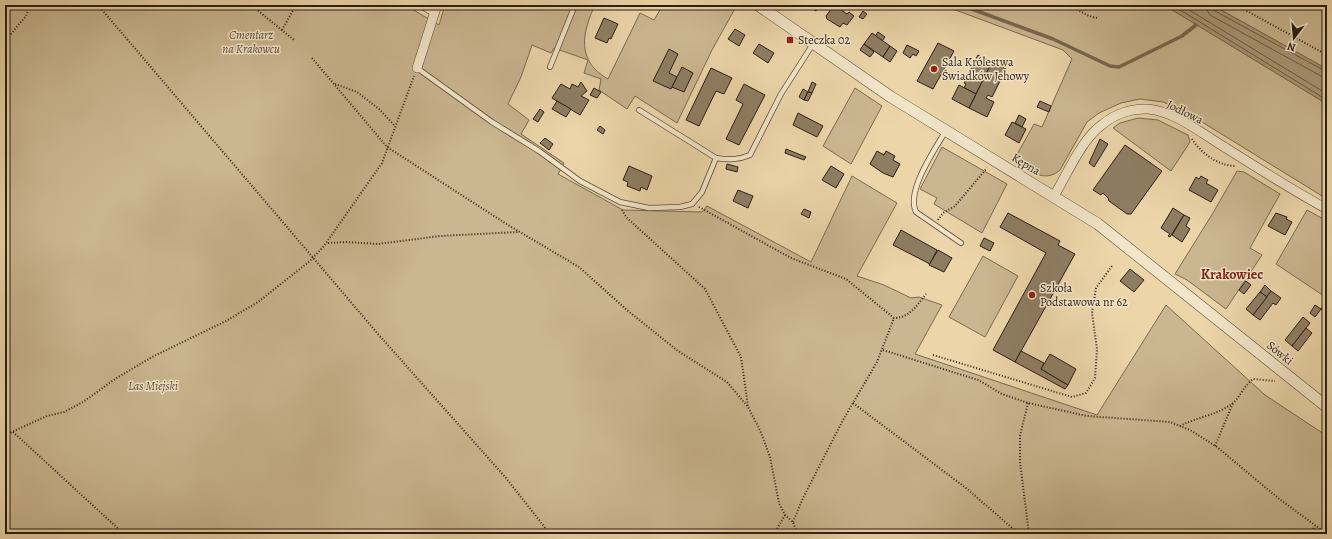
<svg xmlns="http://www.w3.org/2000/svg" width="1332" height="539" viewBox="0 0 1332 539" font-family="Alegreya,serif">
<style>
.green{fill:#cab690;stroke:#7a6a52}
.water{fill:#aa9777;stroke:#776750}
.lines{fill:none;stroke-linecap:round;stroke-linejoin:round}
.shore{stroke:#6a5a46;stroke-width:1}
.stream{stroke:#776750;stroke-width:3.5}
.building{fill:#8f7d62;stroke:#2b1e15}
.service-casing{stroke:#5b4c3a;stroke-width:6}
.minor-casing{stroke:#5b4c3a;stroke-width:10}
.tertiary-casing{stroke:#5b4c3a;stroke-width:12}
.path{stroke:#2b1e15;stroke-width:2;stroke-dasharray:1 2;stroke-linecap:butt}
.service{stroke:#f2e4c7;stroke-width:4.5}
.minor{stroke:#f2e4c7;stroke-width:9}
.tertiary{stroke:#f2e4c7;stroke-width:11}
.poi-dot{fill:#8f2418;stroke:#f2e4c7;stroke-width:1.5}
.labels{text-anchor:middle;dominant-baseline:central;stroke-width:3;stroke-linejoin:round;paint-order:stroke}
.park-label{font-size:12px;font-style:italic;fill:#5b4c3a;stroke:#f2e4c7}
.poi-label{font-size:12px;fill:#2b1e15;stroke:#f2e4c7;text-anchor:start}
.street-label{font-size:12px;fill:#2b1e15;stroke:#f2e4c7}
.quarter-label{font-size:14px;font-weight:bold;fill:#7a1f14;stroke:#f2e4c7}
</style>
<rect width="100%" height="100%" fill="#ebd5a9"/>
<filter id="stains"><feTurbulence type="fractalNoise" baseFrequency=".005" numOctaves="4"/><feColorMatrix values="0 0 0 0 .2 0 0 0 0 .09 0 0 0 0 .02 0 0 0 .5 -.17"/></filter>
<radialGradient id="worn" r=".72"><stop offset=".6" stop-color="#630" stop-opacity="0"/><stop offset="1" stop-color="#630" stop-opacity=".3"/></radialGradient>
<g class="green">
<path d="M5 5H405L439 25 445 5H595C582 33 576 61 608 79L640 13 654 20 663 5H737L712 50 677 123 635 96 627 109 599 90 601 79 584 73 588 60 554 48 551 53 532 45 521 77 508 104 529 120 521 134 564 163 558 174 623 210 702 212 707 206 811 262 852 176 897 203 857 276 884 285 911 298 919 297 942 305 915 354 1097 415 1166 305 1265 395 1327 436V534H5Z"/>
<path d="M942 5H1164L1327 104V199L1189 114 1163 102 1140 99 1121 103 1099 113 1087 122 1060 170C1044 184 1029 170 1014 160L1034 124 1042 127 1072 59 1063 50Z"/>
<polygon points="1212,5 1327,5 1327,69 1318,64"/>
<polygon points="855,88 882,106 851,164 823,146"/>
<polygon points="1138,118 1158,120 1188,135 1190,142 1171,171 1113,128 1120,123"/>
<polygon points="942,147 1007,184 982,233 934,204 937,198 920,189"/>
<polygon points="1237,171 1244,172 1280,194 1250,248 1262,255 1226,309 1187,280 1175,274 1213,213"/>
<polygon points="1307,210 1327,221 1327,298 1276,264"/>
<polygon points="983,256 1018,276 985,337 949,317"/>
</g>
<polygon class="water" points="1164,5 1212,5 1327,69 1327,104"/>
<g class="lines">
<g class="shore">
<polyline points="1172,5 1327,100"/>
<polyline points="1181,5 1327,94"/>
<polyline points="1206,5 1207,10 1210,15 1321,76 1327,77"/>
<polyline points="1211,5 1213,10 1327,72"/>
</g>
<polyline class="stream" points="961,5 1053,39 1110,66 1119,67 1182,36 1196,25"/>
</g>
<g class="building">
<polygon points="638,5 646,5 646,9 637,8"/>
<polygon points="807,5 819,5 816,11"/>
<polygon points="836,6 847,14 849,12 854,16 847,25 843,23 840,27 827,19 826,16 832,8 834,9"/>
<polygon points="863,11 867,14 863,19 859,17"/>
<polygon points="604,18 618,24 611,39 609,38 607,43 595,38"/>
<polygon points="735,29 745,35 739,46 728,39"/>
<polygon points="878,32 885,37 882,41 875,36"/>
<polygon points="872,33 890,46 883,57 864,44"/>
<polygon points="938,43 954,51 933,89 917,81"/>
<polygon points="759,44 774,53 768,63 753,53"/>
<polygon points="864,44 874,52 870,57 860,50"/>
<polygon points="907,45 919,51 916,56 913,54 910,58 903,53"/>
<polygon points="890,46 897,51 890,62 883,57"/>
<polygon points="669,49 678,54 669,73 677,77 671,89 653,81"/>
<polygon points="978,55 992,62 976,94 964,88 966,84 964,83"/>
<polygon points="992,62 1006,69 992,97 988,95 986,98 994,102 987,117 969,108"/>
<polygon points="682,67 693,73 684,92 672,87"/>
<polygon points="711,68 732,78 724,94 716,91 699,126 686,120"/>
<polygon points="581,82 587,91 581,96 589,100 580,115 552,98 561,84 570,89 572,84 578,87"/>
<polygon points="812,82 816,84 812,93 808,92"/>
<polygon points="744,84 765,95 739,145 726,139 743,104 736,100"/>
<polygon points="959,85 976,94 969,108 952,99"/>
<polygon points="594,88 601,92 597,98 590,95"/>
<polygon points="803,89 808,92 804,100 799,97"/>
<polygon points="808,92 812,93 808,101 804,100"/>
<polygon points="557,101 571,109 566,117 552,109"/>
<polygon points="1040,101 1051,106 1049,112 1037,107"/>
<polygon points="540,109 544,112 538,122 533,119"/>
<polygon points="798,113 823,126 817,137 793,125"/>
<polygon points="1019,115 1026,119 1022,127 1015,123"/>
<polygon points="1012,122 1026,129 1019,143 1005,135"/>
<polygon points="600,126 605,130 603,134 597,130"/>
<polygon points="545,138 553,144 549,150 540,143"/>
<polygon points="1100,139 1108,144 1094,167 1089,163"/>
<polygon points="1125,145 1162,171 1131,214 1127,214 1109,201 1108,198 1103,193 1101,195 1093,190"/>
<polygon points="786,149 806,157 804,160 785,153"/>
<polygon points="877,151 884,155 886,151 895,156 893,160 900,164 893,177 883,173 870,164"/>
<polygon points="727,164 738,167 737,172 726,169"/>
<polygon points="629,166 652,176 647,190 641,187 640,191 627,186 628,182 623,180"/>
<polygon points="831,166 844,174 836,188 822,180"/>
<polygon points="1201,176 1208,180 1206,183 1218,190 1211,202 1189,190 1196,177 1199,179"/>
<polygon points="738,190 753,196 748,208 733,201"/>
<polygon points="1173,208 1184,215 1170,237 1168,236 1170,234 1161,228"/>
<polygon points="804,209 811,212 809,218 801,214"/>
<polygon points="1008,213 1060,241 1058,245 1075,254 1015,362 993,350 1046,253 1000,227"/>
<polygon points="1276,213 1287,217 1286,219 1292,222 1285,235 1268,226"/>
<polygon points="1184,215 1190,218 1186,226 1190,229 1182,242 1172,235"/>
<polygon points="901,230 937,250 930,264 893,245"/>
<polygon points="984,238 994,243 990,251 980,246"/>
<polygon points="938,250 952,258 944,272 929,265"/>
<polygon points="1130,269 1144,280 1134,292 1120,281"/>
<polygon points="1253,271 1258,274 1256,278 1251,275"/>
<polygon points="1246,281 1251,285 1244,294 1239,290"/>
<polygon points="1265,285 1271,291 1267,297 1260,292"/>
<polygon points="1271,291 1281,298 1276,305 1273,303 1260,320 1253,315"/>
<polygon points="1260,292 1267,297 1253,315 1246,309"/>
<polygon points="1326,302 1327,302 1327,313 1321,309"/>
<polygon points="1315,305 1321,309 1315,317 1310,313"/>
<polygon points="1303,317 1310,323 1292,346 1285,340"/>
<polygon points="1306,328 1312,333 1298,351 1292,346"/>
<polygon points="1021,351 1044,363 1041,369 1068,385 1065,389 1015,362"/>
<polygon points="1050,354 1076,369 1068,385 1041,369"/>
</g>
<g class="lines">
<g class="service-casing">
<g id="service">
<polyline points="419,5 434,14"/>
<polyline points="550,67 575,5"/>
<polyline points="417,68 492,122 539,151 580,181 620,202 649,208 680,207 692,204 702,192 716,158"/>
<path d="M639 110 716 158C729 160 738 160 750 155L781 94 813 44"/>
<path d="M945 132C934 151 906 191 916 212L961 243"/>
</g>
</g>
<g class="minor-casing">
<g id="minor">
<polyline points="417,68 437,5"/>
<path d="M1054 196C1067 175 1082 138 1103 124 1115 114 1132 108 1148 109 1177 112 1202 134 1226 148 1259 169 1292 190 1327 209"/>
</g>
</g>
<g class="tertiary-casing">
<polyline id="tertiary" points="758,5 891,97 1098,224 1327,407"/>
</g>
<g class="path">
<polyline points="98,5 378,334 506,478 550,534"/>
<polyline points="251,5 294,40"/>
<polyline points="1069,5 1089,16 1097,18"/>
<polyline points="1236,5 1327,55"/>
<polyline points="282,30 296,5"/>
<polyline points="5,41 26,16 30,5"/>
<polyline points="312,58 387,147 508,225 579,267 628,311 678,351 727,382 748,407 760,430 770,457 779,503 785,515 793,522 797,534"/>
<polyline points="335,84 357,92 379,109 395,126"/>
<path d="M1192 139C1201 153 1218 166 1236 166"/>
<path d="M699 207 791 258 846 279 894 318C910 318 917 305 926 294"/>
<polyline points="622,210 626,217 705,289 741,357 748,406"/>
<polyline points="938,220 943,213 955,206 987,168"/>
<polyline points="328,243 347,242 378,244 440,236 518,232"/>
<polyline points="883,350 978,380 1002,394 1028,403 1087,416 1170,422 1190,430 1217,447 1278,498 1327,534"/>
<polyline points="933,355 1072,397 1086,393 1095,378 1097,349 1092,313 1096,288 1112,266"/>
<polyline points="853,403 966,488 1019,534"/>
<polyline points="1028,403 1020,436 1020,462 1029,534"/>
<path d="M1180 426C1197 417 1218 415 1233 403 1240 397 1244 386 1253 379L1275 381"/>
<polyline points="5,429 10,433"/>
<polyline points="13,432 124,534"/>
<polyline points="5,435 47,416 64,412 83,402 115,379 152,357 226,321 258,302 310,261 324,246 382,163 414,76"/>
<polyline points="1215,446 1233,403"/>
<polyline points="793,522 803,498 843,420 877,362 894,318"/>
<polyline points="774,534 785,515"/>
<polyline points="1310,534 1315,526"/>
</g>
<use href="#service" class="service"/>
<use href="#minor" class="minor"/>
<use href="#tertiary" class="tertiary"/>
</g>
<g class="poi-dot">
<rect x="786" y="36" width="8" height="8" rx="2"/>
<circle cx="934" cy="69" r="4"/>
<circle cx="1032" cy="295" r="4"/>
</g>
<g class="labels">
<g class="park-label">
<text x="251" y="35">Cmentarz<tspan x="251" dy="14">na Krakowcu</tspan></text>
<text x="153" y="386">Las Miejski</text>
</g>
<g class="poi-label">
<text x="798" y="40">Steczka 02</text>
<text x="942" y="62">Sala Królestwa<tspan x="942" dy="14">Świadków Jehowy</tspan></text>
<text x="1040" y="288">Szkoła<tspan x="1040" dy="14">Podstawowa nr 62</tspan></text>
</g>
<g class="street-label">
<text transform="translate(1185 112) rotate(26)">Jodłowa</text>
<text transform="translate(1026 164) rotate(31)">Kępna</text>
<text transform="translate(1280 353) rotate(39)">Sówki</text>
</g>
<g class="quarter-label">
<text x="1232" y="274">Krakowiec</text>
</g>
</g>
<rect width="1332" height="539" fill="none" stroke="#ebd5a9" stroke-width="20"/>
<rect x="6" y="6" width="1320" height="527" fill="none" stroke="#2b1e15" stroke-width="2"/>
<rect x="10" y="10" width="1312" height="519" fill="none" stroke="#2b1e15"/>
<g transform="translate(1294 38) rotate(196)" stroke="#f2e4c7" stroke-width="3" paint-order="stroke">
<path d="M0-3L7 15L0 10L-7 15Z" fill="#2b1e15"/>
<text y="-6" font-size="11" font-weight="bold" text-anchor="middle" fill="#2b1e15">N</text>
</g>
<rect width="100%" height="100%" filter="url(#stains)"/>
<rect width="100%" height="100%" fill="url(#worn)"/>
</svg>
